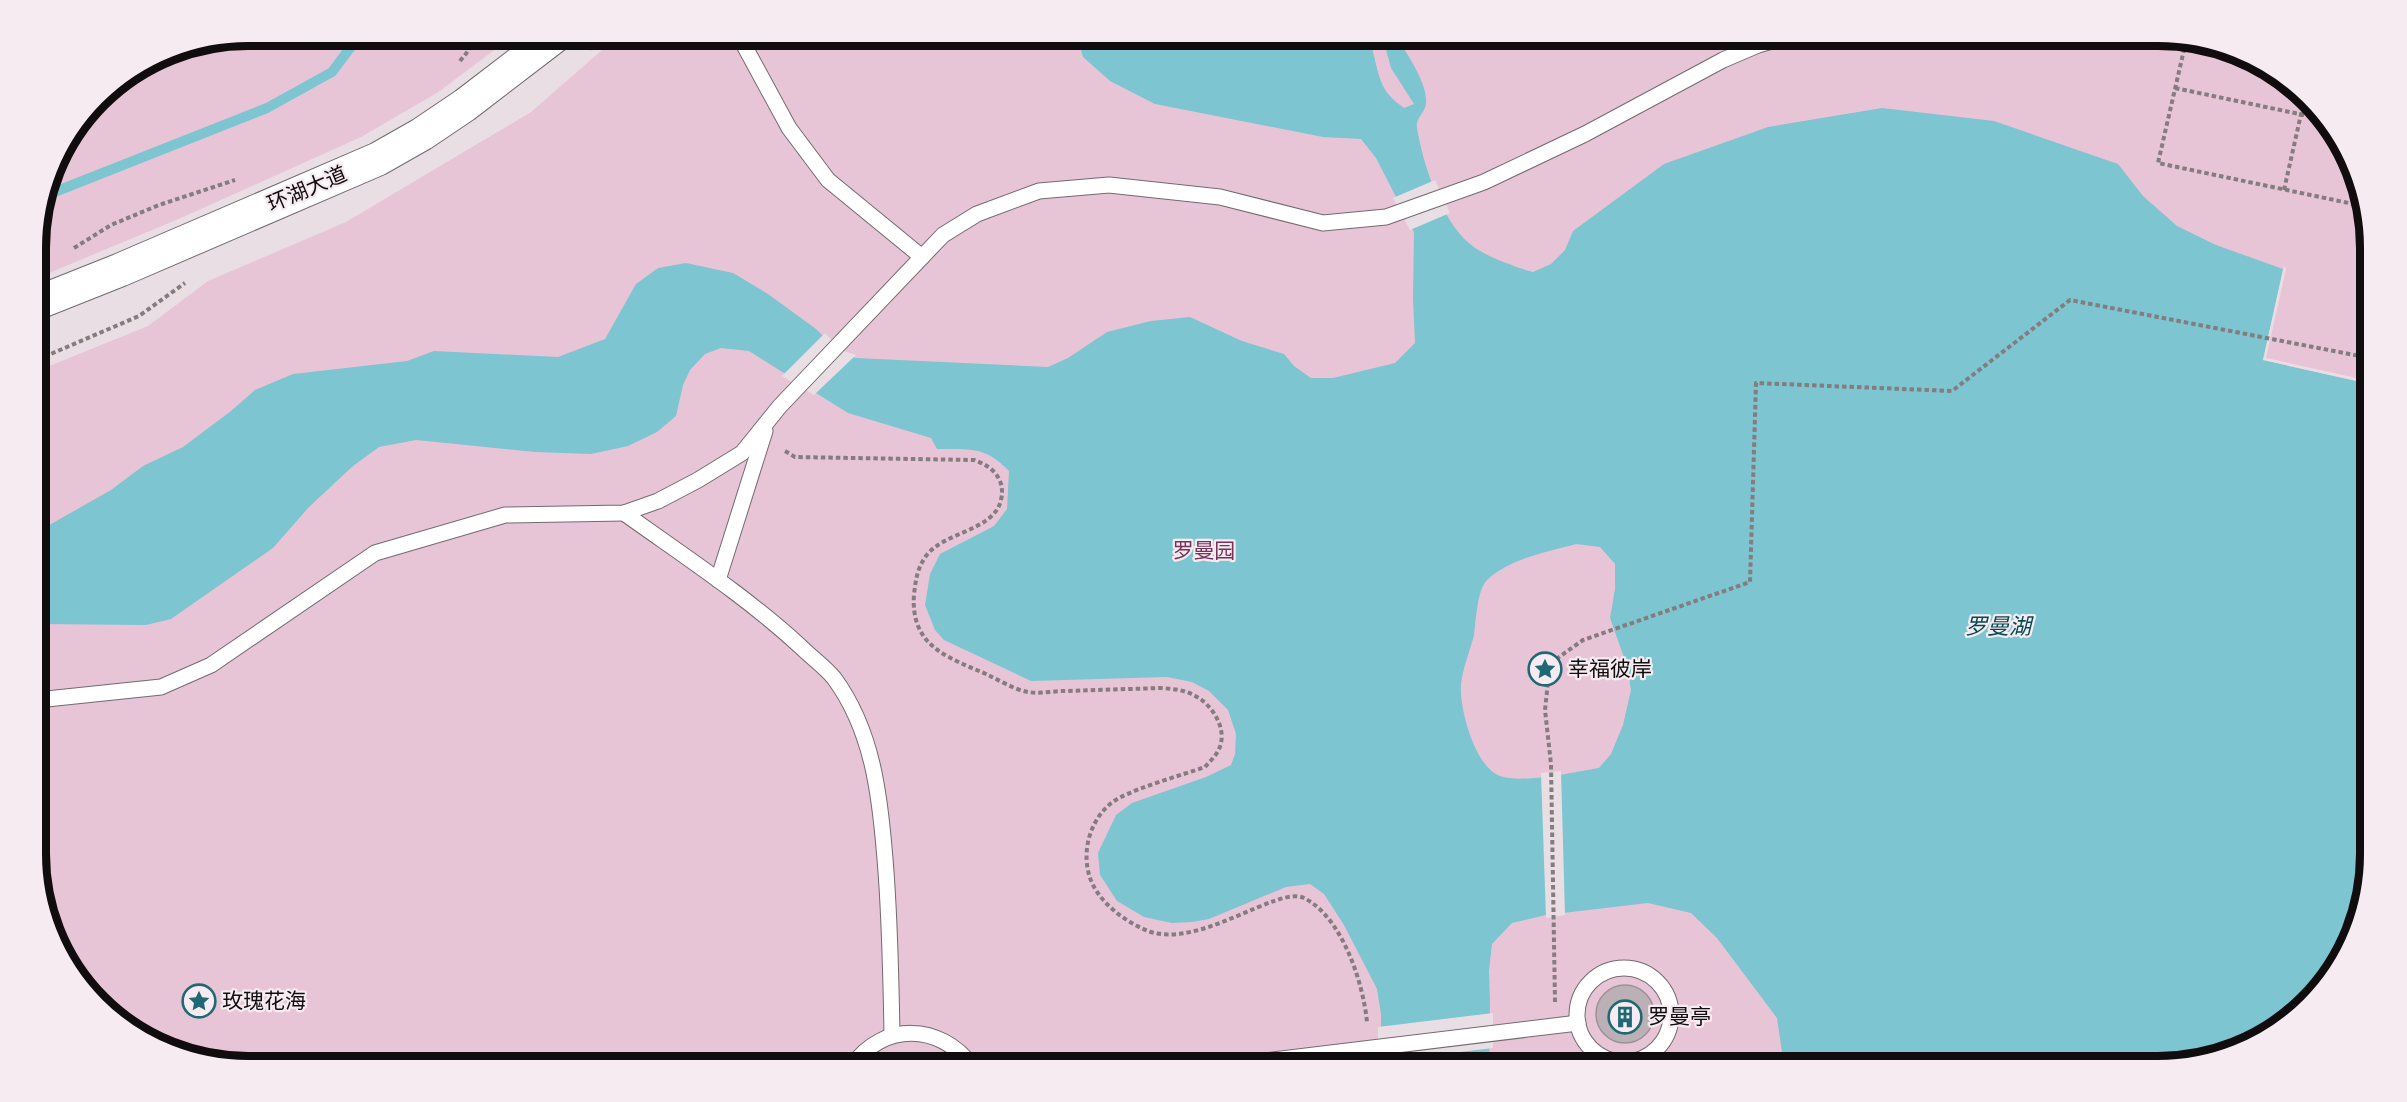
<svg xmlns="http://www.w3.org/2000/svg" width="2407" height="1102" viewBox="0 0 2407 1102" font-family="'Fira Sans Condensed','Noto Sans SC',sans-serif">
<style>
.green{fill:#e8c5d6}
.water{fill:#7cc5d1;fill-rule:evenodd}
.pier{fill:#e9dee3}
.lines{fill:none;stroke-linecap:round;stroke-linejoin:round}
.stream{stroke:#7cc5d1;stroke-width:10}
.building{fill:#bab0b5;stroke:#9d9297;stroke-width:1.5}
.service-casing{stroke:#736a6f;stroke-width:17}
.tertiary-casing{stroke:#736a6f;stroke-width:35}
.path{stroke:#847c7f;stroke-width:4;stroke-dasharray:4.5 3;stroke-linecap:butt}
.service{stroke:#fff;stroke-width:15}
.tertiary{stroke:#fff;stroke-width:33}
.labels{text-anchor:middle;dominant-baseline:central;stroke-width:4.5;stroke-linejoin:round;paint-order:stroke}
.street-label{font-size:21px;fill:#110d0f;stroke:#f6ebf0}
.park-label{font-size:21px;fill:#76345a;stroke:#f6ebf0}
.poi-label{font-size:21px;fill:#110d0f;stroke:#f6ebf0;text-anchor:start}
.water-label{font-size:22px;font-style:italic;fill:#044a52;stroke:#f6ebf0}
.rim{fill:none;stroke:#110d0f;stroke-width:8}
</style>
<rect width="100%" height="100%" fill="#e9dee3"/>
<g class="green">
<polygon points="248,36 513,36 437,93 361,137 181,218 37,278 36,234 58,154 108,89 167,52"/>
<polygon points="618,36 2159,36 2240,52 2327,119 2369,221 2371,854 2355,935 2327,983 2277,1030 2172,1066 248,1066 167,1050 80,983 38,882 37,371 148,326 208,281 346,222 531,112"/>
</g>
<path class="water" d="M1077 36H1367C1377 55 1375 78 1389 95 1393 100 1399 104 1404 108L1414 104 1391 68 1385 46 1378 36H1396C1406 53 1428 83 1426 103 1426 112 1415 118 1417 128 1423 164 1441 220 1470 244 1482 255 1517 268 1533 272L1551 264 1565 250 1573 231 1664 164 1768 127 1882 108 1994 121 2118 164 2143 196 2177 226 2216 245 2283 269 2263 360 2370 384 2371 854 2355 935 2327 983 2277 1030 2172 1066H1784L1777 1018 1717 938 1691 913 1648 903 1546 915 1512 923 1492 944 1489 971 1490 1003 1489 1066H1381V1014L1377 989 1344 925 1324 894 1310 884 1286 887 1209 919 1192 922 1172 923 1144 917 1117 901 1100 875 1098 853 1116 815 1132 803 1206 777 1231 765 1235 754 1236 734 1228 710 1209 691 1192 682 1167 677 1031 681 944 640 935 630 925 605 930 574 940 554 994 526 1007 509 1009 471C984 445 970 450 937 449L931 438 848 413 749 351 721 348 705 354 690 370 683 385 676 416 657 432 628 446 591 454 535 452 416 440 379 447 353 466 309 507 273 548 171 619 146 625 37 624V532L111 490 143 466 183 447 231 411 255 390 293 374 407 361 434 351 558 357 605 339 636 284 658 268 686 263 733 273 768 294 816 329 840 353 856 358 1048 367 1068 358 1107 332 1151 321 1190 317 1242 341 1284 354 1294 366 1311 378H1333L1395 363 1415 343 1413 299 1414 232 1376 158 1361 139 1323 137 1155 104 1110 81 1083 57ZM1576 544 1600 547 1615 564V589L1610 618 1627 666 1631 690 1623 725 1611 754 1599 768C1575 772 1522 784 1500 776 1475 767 1459 708 1461 684 1463 667 1470 651 1474 635 1476 621 1477 588 1488 579 1512 558 1547 552 1576 544Z"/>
<g class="pier">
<polygon points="1435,180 1450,213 1410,230 1393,198"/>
<polygon points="2284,266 2286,269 2266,358 2370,381 2370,384 2263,360"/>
<polygon points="825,333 841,350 856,355 814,395 782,376"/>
<polygon points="1561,771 1565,915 1546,918 1541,773"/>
<polygon points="1493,1013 1493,1048 1378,1062 1378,1027"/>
</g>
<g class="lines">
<polyline class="stream" points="47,195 267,108 332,72 359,36"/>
</g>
<circle class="building" cx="1625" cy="1014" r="29"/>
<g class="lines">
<g class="service-casing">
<g id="service">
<polyline points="739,36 789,128 828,180 922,257"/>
<path d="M624 513C684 556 747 597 801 647 811 657 825 667 834 678 873 731 880 796 885 859 890 918 891 976 892 1035"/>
<polyline points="718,580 765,431"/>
<polyline points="37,700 161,687 211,665 375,553 505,515 624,513 658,501 698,480 742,453 780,406 943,235 977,214 1039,191 1109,185 1220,197 1323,223 1386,217 1484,182 1585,134 1723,60 1758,45 1789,36"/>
<circle cx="1624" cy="1015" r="47"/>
<path d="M852 1066C883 1022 940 1023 972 1066"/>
<polyline points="1224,1066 1578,1023"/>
</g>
</g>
<g class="tertiary-casing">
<polyline id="tertiary" points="37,303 120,270 378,159 422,134 465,105 555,36"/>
</g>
<g class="path">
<polyline points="2186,41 2158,163 2363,206"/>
<polyline points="589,49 603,36"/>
<polyline points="460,61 480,36"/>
<polyline points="2175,88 2328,120"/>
<polyline points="2284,190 2304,101"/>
<polyline points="74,248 111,225 159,205 235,180"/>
<polyline points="37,358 46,356 139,316 185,283"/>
<path d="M785 451 795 457 974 460C992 466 1006 479 1001 500 994 531 943 532 926 556 917 569 916 579 914 594 910 646 947 657 986 674 999 680 1015 690 1028 692 1040 694 1054 691 1065 691 1097 690 1129 689 1161 688 1174 689 1186 690 1197 697 1213 706 1228 730 1219 749 1216 756 1210 761 1205 767 1179 776 1142 786 1119 798 1090 814 1078 855 1093 885 1104 906 1126 922 1148 931 1199 950 1278 885 1304 898 1342 917 1363 982 1367 1022"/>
<polyline points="1555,1002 1551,764 1545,710 1548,682 1555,660 1583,640 1750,582 1756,383 1952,391 2070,300 2370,358"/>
</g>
<use href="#service" class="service"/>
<use href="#tertiary" class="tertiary"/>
</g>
<defs>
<g id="sight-ring" transform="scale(1.725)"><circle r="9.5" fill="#f6ebf0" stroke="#1f6974" stroke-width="1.5"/><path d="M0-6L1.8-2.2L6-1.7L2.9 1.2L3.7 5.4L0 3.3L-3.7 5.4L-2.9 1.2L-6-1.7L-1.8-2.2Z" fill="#1f6974"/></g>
<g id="building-ring" transform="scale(1.725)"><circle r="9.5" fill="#f6ebf0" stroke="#1f6974" stroke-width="1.5"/><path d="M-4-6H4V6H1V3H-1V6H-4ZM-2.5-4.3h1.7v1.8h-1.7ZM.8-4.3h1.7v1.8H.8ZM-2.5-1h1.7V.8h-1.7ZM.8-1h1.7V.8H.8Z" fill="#1f6974"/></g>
</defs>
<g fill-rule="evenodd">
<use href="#sight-ring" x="1545" y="669"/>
<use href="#sight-ring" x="199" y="1001"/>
<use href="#building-ring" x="1625" y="1017"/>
</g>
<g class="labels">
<g class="street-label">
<text transform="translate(307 189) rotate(-23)">环湖大道</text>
</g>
<g class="park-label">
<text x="1204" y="551">罗曼园</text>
</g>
<g class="poi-label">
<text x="1568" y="669">幸福彼岸</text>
<text x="222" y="1001">玫瑰花海</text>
<text x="1648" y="1017">罗曼亭</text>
</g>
<g class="water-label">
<text x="1998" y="626">罗曼湖</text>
</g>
</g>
<path d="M0 0H2407V1102H0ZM248 46H2158A202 202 0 0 1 2360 248V854A202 202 0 0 1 2158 1056H248A202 202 0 0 1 46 854V248A202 202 0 0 1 248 46Z" fill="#f6ebf0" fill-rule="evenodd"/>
<path class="rim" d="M248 46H2158A202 202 0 0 1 2360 248V854A202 202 0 0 1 2158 1056H248A202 202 0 0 1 46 854V248A202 202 0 0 1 248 46Z"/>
</svg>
